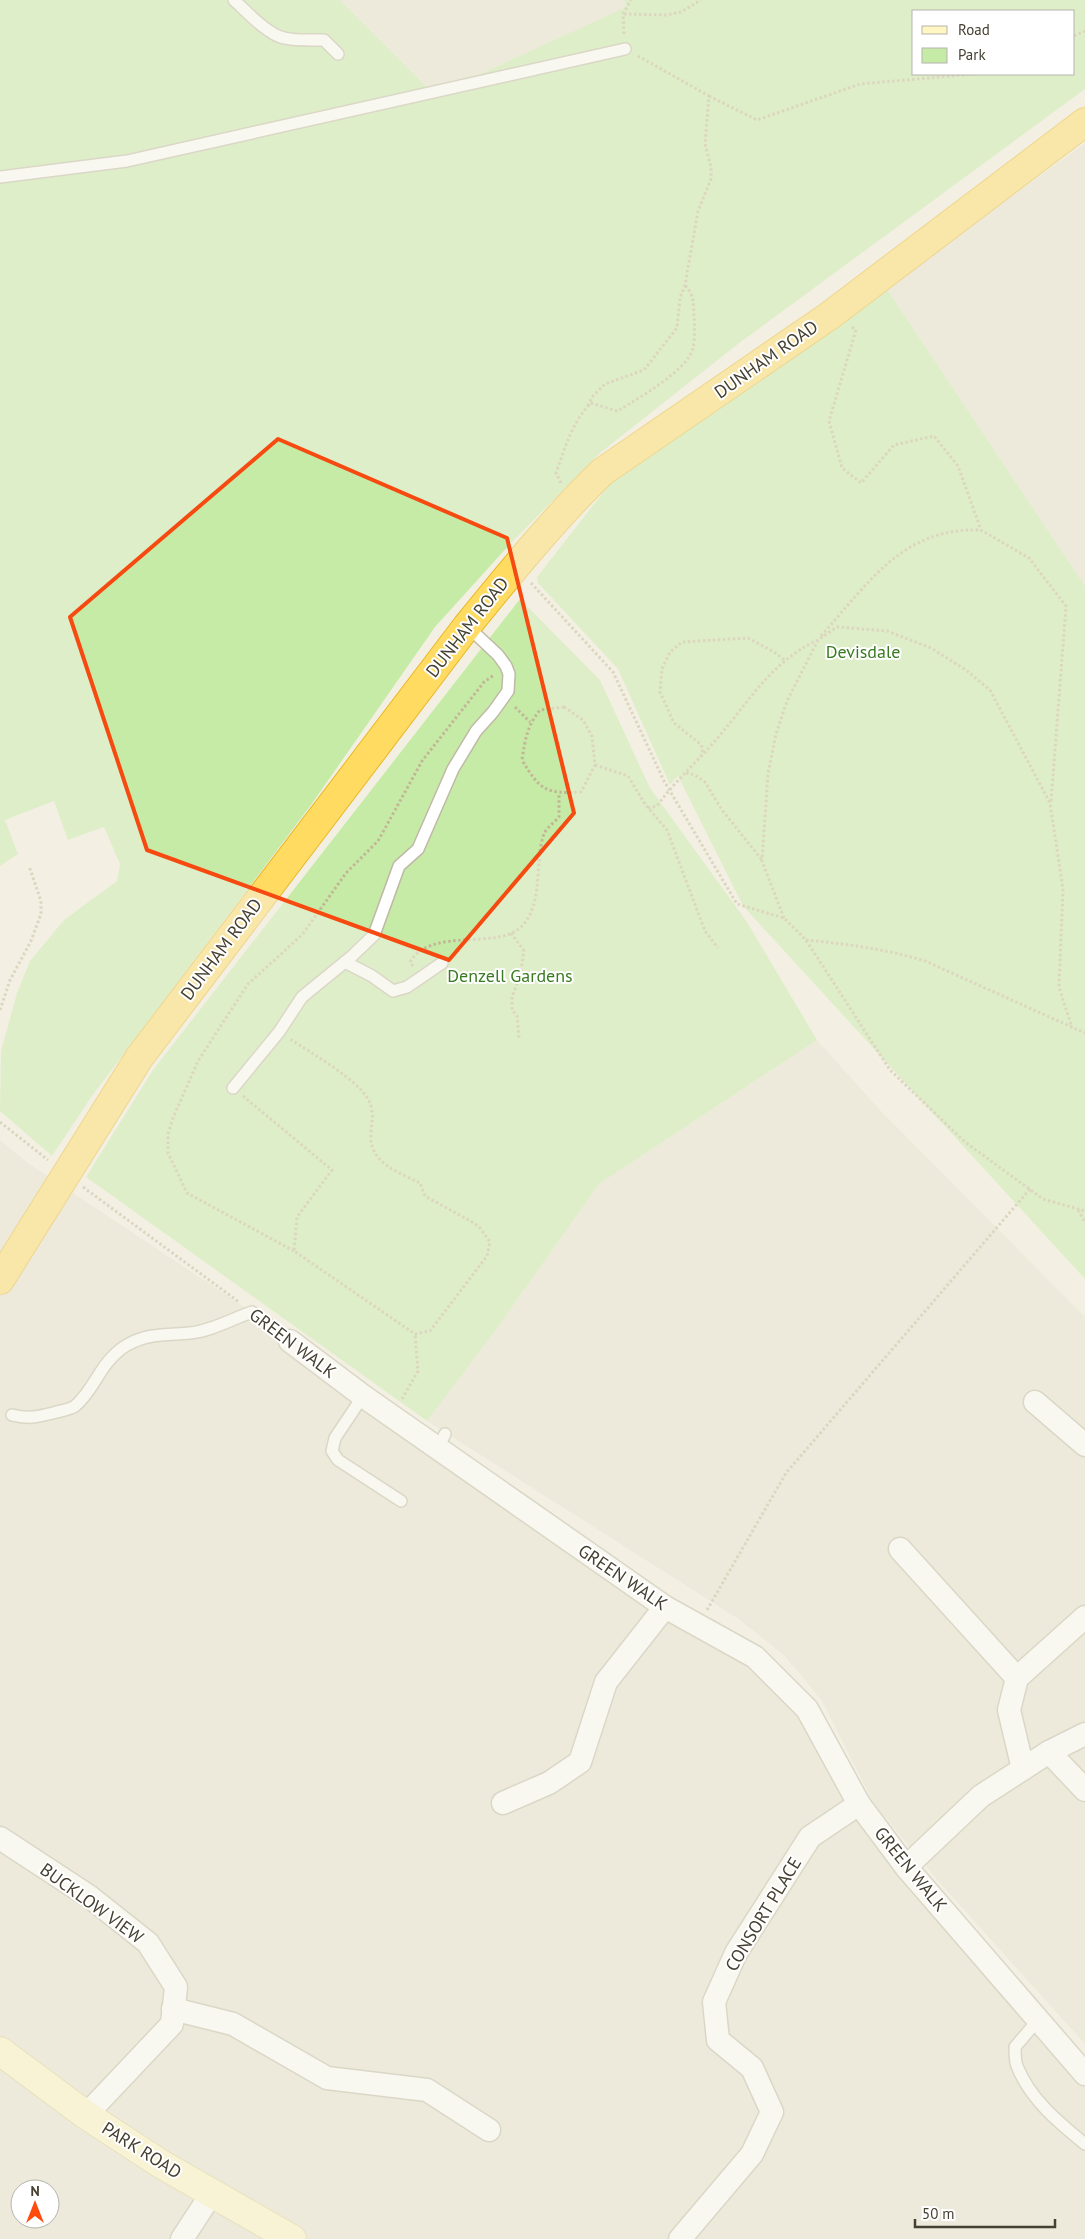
<svg xmlns="http://www.w3.org/2000/svg" width="1085" height="2239" viewBox="0 0 1085 2239" font-family="'PT Sans',sans-serif">
<style>
.residential{fill:#e7e3d0;fill-rule:evenodd}
.green{fill:#c6eba7;fill-rule:evenodd}
.lines{fill:none;stroke-linecap:round;stroke-linejoin:round}
.lane-casing{stroke:#bfb9a5;stroke-width:14}
.street-casing{stroke:#bfb9a5;stroke-width:25}
.secondary-casing{stroke:#d7cc8e;stroke-width:30}
.highway-casing{stroke:#eab625;stroke-width:30}
.path{stroke:#c2b795;stroke-width:3;stroke-dasharray:2.5 2.5;stroke-linecap:butt}
.lane{stroke:#fff;stroke-width:11}
.street{stroke:#fff;stroke-width:22}
.secondary{stroke:#fff6c1;stroke-width:28}
.highway{stroke:#ffdb62;stroke-width:28}
.marked{fill:none;stroke:#f64a10;stroke-width:4;stroke-linejoin:round}
.labels{text-anchor:middle;dominant-baseline:central;stroke-width:4;stroke-linejoin:round;paint-order:stroke}
.street-label{font-size:18px;fill:#454032;stroke:#fff}
.park-label{font-size:18px;fill:#3a7b21;stroke:#fff}
</style>
<rect width="100%" height="100%" fill="#f3f0e3"/>
<g class="residential">
<polygon points="340,0 624,0 627,7 435,95"/>
<polygon points="1085,143 1085,586 886,288"/>
<polygon points="817,1040 879,1109 1085,1317 1085,2044 939,1882 874,1804 822,1701 784,1655 737,1618 427,1421 498,1327 599,1184"/>
<path d="M0 1140 28 1163 252 1312 755 1657 807 1709 859 1804 1085 2074V2239H0ZM20 2189H50V2219H20Z"/>
</g>
<g class="green">
<path d="M0 0H340L435 95 626 7 624 0H1085V89L738 344 600 453 511 543 435 627 311 805 92 1096 52 1156 0 1111 1 1051 17 993 30 961 64 920 117 881 120 864 104 827 68 840 54 801 5 820 18 854 0 866ZM914 11H1074V74H914Z"/>
<polygon points="886,288 1085,586 1085,1279 743,906 678,776 670,785 618,669 538,583 537,577 616,476"/>
<polygon points="520,599 600,680 650,788 747,922 817,1040 599,1184 498,1327 427,1421 86,1177 153,1070"/>
</g>
<g class="lines">
<g class="lane-casing">
<g id="lane">
<path d="M234 0C246 11 268 35 284 38 297 41 310 40 324 40L338 54"/>
<polyline points="0,177 127,161 625,49"/>
<polyline points="345,962 372,976 393,991 407,987 442,963"/>
<polyline points="233,1088 279,1032 302,997 351,957 374,935 399,866 418,849 453,769 476,731 493,712 508,691 509,674 506,666 498,655 467,626"/>
<polyline points="363,1396 335,1438 332,1451 338,1460 401,1501"/>
<path d="M12 1415C28 1419 37 1417 53 1413 60 1411 69 1410 75 1406 95 1390 100 1361 127 1345 148 1333 167 1335 190 1333 211 1331 232 1319 252 1312L290 1341"/>
<polyline points="438,1448 445,1434"/>
<path d="M1038 2020 1015 2047C1015 2053 1015 2061 1017 2066 1030 2099 1058 2122 1085 2144"/>
</g>
</g>
<g class="street-casing">
<g id="street">
<polyline points="290,1341 363,1396 665,1607 755,1657 807,1709 859,1804 906,1867 1085,2074"/>
<polyline points="1035,1402 1085,1445"/>
<polyline points="900,1549 1017,1678"/>
<polyline points="1049,1752 1085,1790"/>
<polyline points="1023,1769 1009,1710 1017,1678 1085,1617"/>
<polyline points="503,1803 549,1783 580,1762 606,1682 665,1607"/>
<polyline points="0,1838 90,1897 148,1943 176,1987 172,2024 86,2115"/>
<polyline points="906,1867 981,1796 1049,1752 1085,1734"/>
<polyline points="173,2009 233,2024 327,2078 427,2090 489,2130"/>
<polyline points="182,2239 212,2193"/>
<polyline points="680,2239 752,2154 772,2112 752,2068 718,2040 714,2002 736,1953 810,1837 859,1804"/>
</g>
</g>
<g class="secondary-casing">
<polyline id="secondary" points="0,2051 86,2115 161,2164 292,2239"/>
</g>
<g class="highway-casing">
<path id="highway" d="M0 1280 139 1058 467 626C510 573 553 520 602 472L829 316 1085 122"/>
</g>
<g class="path">
<polyline points="624,14 667,15 681,12 701,0"/>
<polyline points="624,34 623,14 631,0"/>
<polyline points="1074,36 1085,31"/>
<polyline points="709,96 757,120 860,84 974,74"/>
<polyline points="852,327 856,330 829,421 842,468 861,483 894,445 934,436 958,466 981,530 1029,558 1066,606 1051,802"/>
<polyline points="588,406 592,397 605,384 644,370 677,328 680,298 685,285 698,211 711,179 711,167 705,144 709,96 638,56"/>
<path d="M561 483 556 473C565 448 572 422 591 403L617 411 621 409C640 397 688 370 693 348 695 339 695 326 694 317 693 302 695 297 685 285"/>
<polyline points="531,583 613,672 664,781 737,904 784,918 806,940 890,1070 965,1142 1043,1199 1085,1211"/>
<path d="M821 636C868 584 902 527 981 530"/>
<polyline points="515,707 530,722"/>
<path d="M564 707 583 720 592 736 595 765 581 792C545 794 540 790 522 760 525 740 527 726 540 710Z"/>
<polyline points="701,757 703,748 698,742 674,723 660,692 662,669 670,652 682,642 748,638 774,652 786,661"/>
<polyline points="595,765 628,776 645,804 667,830 705,931 718,948"/>
<polyline points="686,773 695,775 705,782 722,810 762,860"/>
<path d="M648 808 657 806C674 782 696 763 715 741 749 702 769 664 817 640"/>
<polyline points="784,918 762,861 768,774 776,734 787,701 818,640 837,627 887,631 931,648 966,670 990,690 1050,803 1063,889 1059,987 1072,1028"/>
<polyline points="511,933 524,951 520,976 512,997 512,1010 517,1016 519,1038"/>
<path d="M806 940C847 944 886 949 925 961L1085 1033"/>
<path d="M413 966 410 962C431 926 499 951 522 926 544 903 534 861 544 834 546 828 555 822 559 817V793"/>
<polyline points="0,1010 10,980 31,941 41,914 41,901 29,866"/>
<path d="M243 1096 332 1170 297 1217 294 1251 415 1334 430 1331 487 1256 490 1242 480 1228 474 1223 425 1196 420 1183C400 1173 369 1163 371 1135 371 1123 375 1113 369 1101 359 1080 311 1053 290 1039"/>
<polyline points="0,1122 48,1160"/>
<polyline points="83,1187 239,1302"/>
<polyline points="1078,1210 1085,1222"/>
<polyline points="294,1251 187,1193 168,1153 168,1134 173,1118 198,1061 248,984 302,935 346,873 378,841 422,761 484,682 494,675"/>
<polyline points="402,1399 418,1371 415,1334"/>
<polyline points="707,1610 786,1473 1030,1189"/>
</g>
<use href="#lane" class="lane"/>
<use href="#street" class="street"/>
<use href="#secondary" class="secondary"/>
<use href="#highway" class="highway"/>
</g>
<path d="M0 0H1085V2239H0ZM278 439 507 538 574 813 449 960 147 850 70 617Z" fill="#f3f0e3" fill-opacity=".55" fill-rule="evenodd"/>
<path class="marked" d="M278 439 507 538 574 813 449 960 147 850 70 617Z"/>
<g class="labels">
<g class="street-label">
<text transform="translate(766 359) rotate(-35)">DUNHAM ROAD</text>
<text transform="translate(467 627) rotate(-52)">DUNHAM ROAD</text>
<text transform="translate(221 949) rotate(-53)">DUNHAM ROAD</text>
<text transform="translate(293 1343) rotate(37)">GREEN WALK</text>
<text transform="translate(623 1577) rotate(34)">GREEN WALK</text>
<text transform="translate(911 1869) rotate(51)">GREEN WALK</text>
<text transform="translate(92 1903) rotate(36)">BUCKLOW VIEW</text>
<text transform="translate(763 1914) rotate(-59)">CONSORT PLACE</text>
<text transform="translate(142 2150) rotate(32)">PARK ROAD</text>
</g>
<g class="park-label">
<text x="863" y="651">Devisdale</text>
<text x="510" y="975">Denzell Gardens</text>
</g>
</g>
<rect x="912" y="10" width="162" height="65" fill="#ffffff" stroke="#b5b3ad"/>
<rect x="922" y="26" width="25" height="8" fill="#fff6c1" stroke="#b5b3ad"/>
<text x="958" y="35" font-size="15" fill="#454032">Road</text>
<rect x="922" y="48" width="25" height="15" fill="#c6eba7" stroke="#b5b3ad"/>
<text x="958" y="60" font-size="15" fill="#454032">Park</text>
<g transform="translate(35 2204)"><circle r="24" fill="#ffffff" stroke="#b5b3ad"/>
<path d="M0-4L9 19L0 12L-9 19Z" fill="#ff4b0e"/>
<text y="-8" font-size="14" font-weight="bold" text-anchor="middle" fill="#454032">N</text>
</g>
<path d="M915 2219v8h140v-8" fill="none" stroke="#454032" stroke-width="2.5"/>
<text x="922" y="2219" font-size="15" fill="#454032" stroke="#ffffff" stroke-width="4" paint-order="stroke">50 m</text>
</svg>
